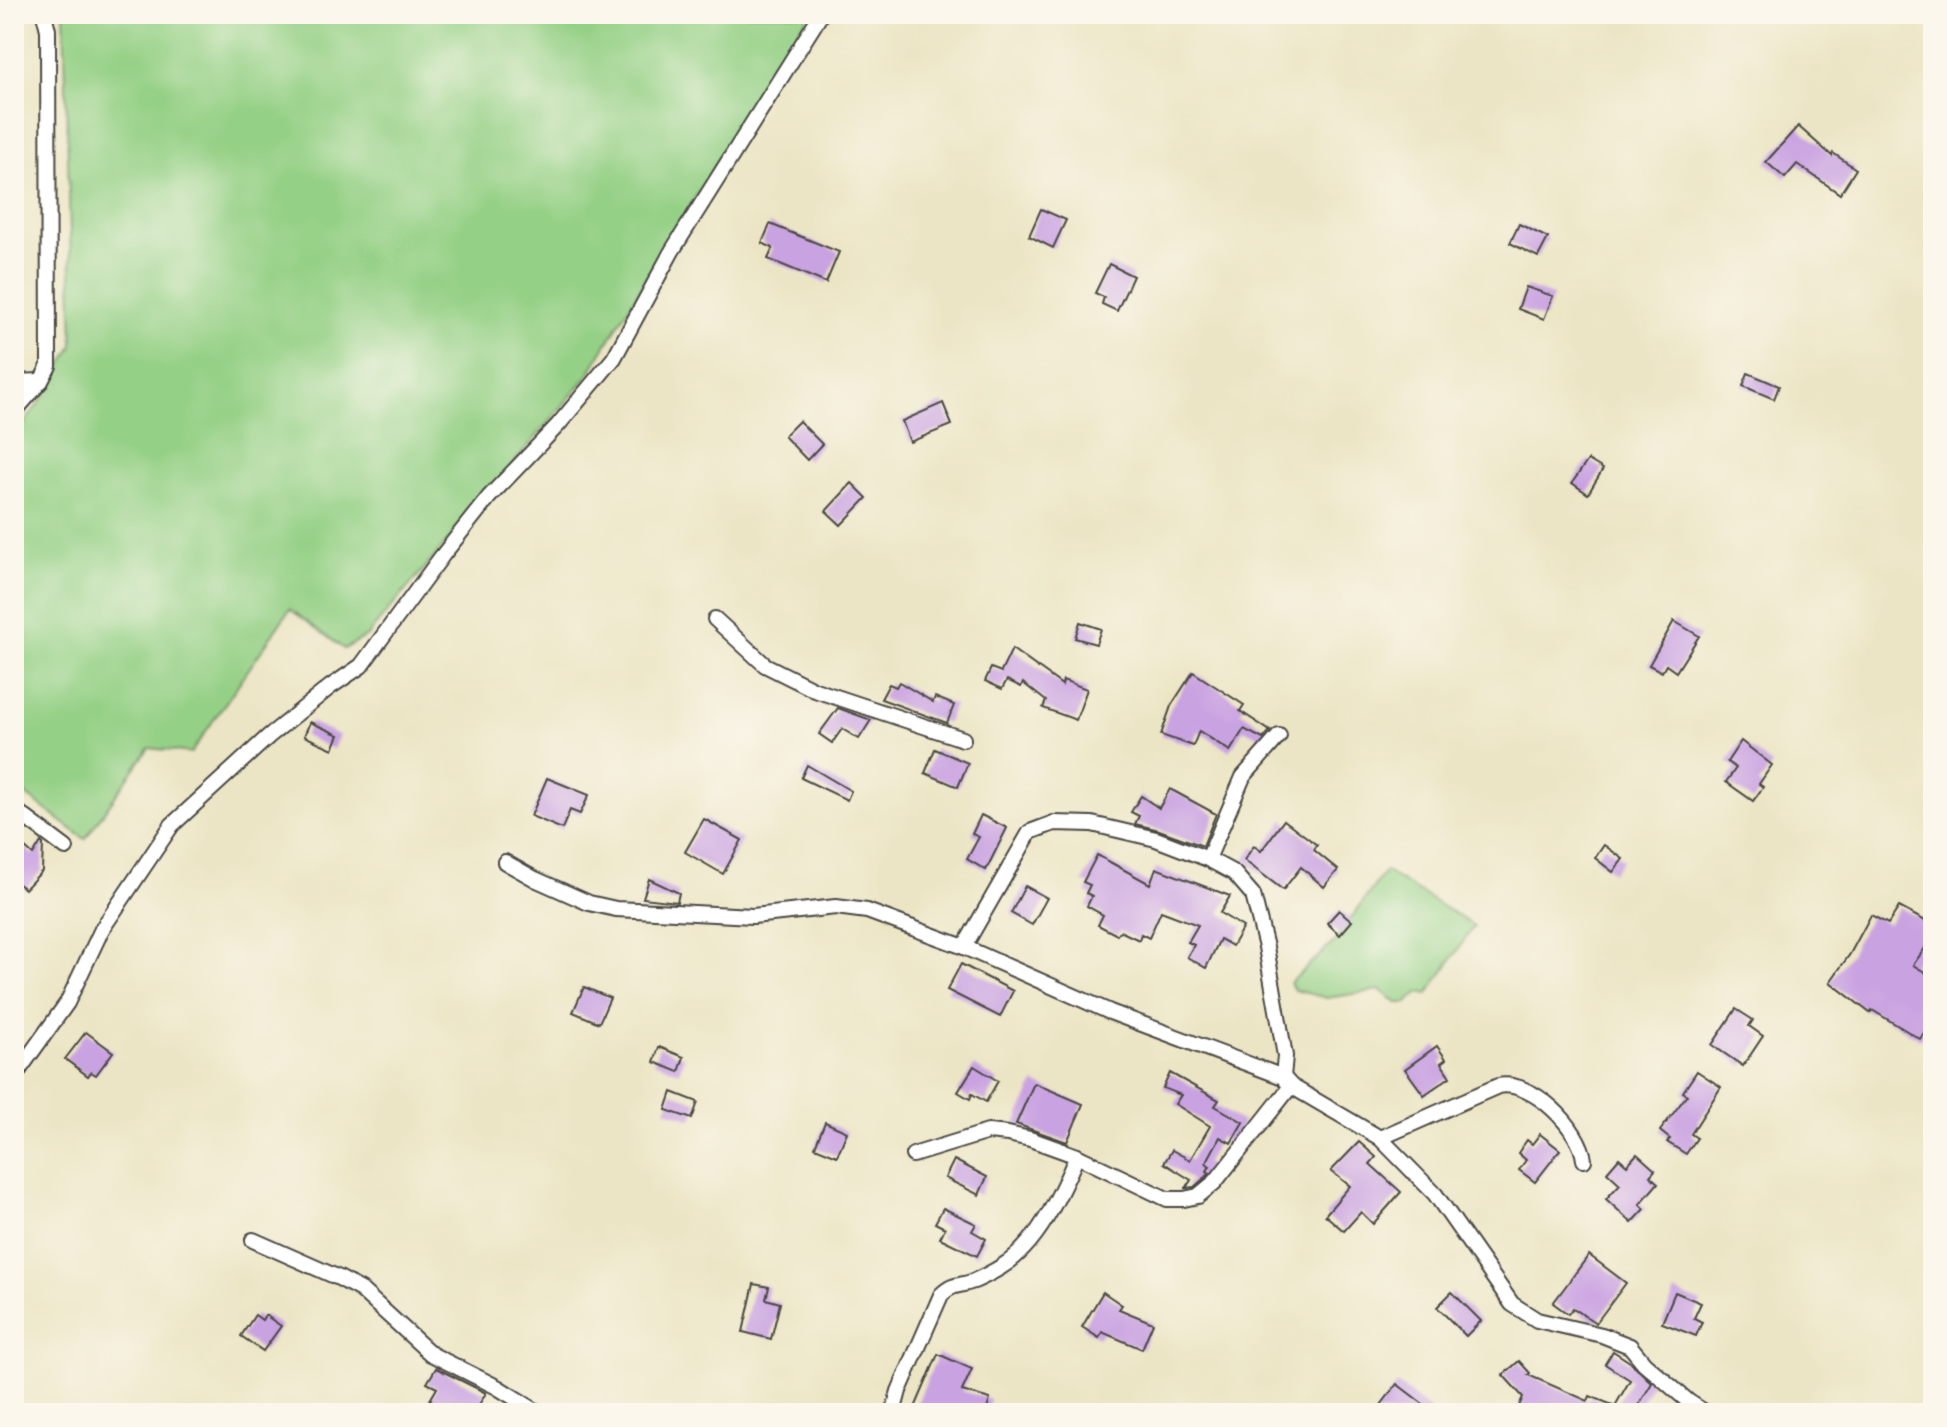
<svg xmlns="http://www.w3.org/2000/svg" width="1947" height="1427" viewBox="0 0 1947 1427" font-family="Delius,sans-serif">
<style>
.green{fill:#94d085;stroke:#607e58;stroke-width:2}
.building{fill:#c9a2e1}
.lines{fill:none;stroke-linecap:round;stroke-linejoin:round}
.minor-casing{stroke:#484742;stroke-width:18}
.minor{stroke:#fff;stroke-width:14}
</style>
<rect width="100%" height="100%" fill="#fbf7ec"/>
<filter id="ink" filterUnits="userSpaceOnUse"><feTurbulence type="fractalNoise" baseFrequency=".0125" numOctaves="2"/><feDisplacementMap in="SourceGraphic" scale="16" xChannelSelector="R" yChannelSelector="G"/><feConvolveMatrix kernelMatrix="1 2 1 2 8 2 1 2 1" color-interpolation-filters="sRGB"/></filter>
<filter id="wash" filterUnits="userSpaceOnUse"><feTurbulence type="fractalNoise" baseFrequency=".006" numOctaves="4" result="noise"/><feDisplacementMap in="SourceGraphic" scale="32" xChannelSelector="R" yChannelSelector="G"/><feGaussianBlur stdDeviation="1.8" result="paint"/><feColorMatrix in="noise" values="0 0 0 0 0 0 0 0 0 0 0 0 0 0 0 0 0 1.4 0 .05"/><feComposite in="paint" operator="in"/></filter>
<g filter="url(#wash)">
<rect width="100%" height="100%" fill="#ece5c5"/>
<g class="green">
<polygon points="64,14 810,14 744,116 587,377 367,636 344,649 290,609 191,753 149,748 85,839 14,786 14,437 40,402 73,346"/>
<polygon points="1385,871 1474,926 1428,994 1419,992 1407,1003 1397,1003 1380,990 1327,998 1294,990 1290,983 1334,942"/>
</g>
<g id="blocks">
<g class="building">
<polygon points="1798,126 1832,156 1833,153 1856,169 1840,194 1797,164 1785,178 1766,162"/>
<polygon points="1041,209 1066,220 1053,248 1029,236"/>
<polygon points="770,224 839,252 826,283 768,259 773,248 762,243"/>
<polygon points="1519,224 1548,238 1538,257 1510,243"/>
<polygon points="1109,264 1133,276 1117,311 1102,304 1104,297 1095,293"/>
<polygon points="1526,287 1553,296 1544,319 1518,309"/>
<polygon points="1748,373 1779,386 1774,399 1743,386"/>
<polygon points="943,403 952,425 910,442 902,421"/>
<polygon points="799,421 822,444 807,460 784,436"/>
<polygon points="1588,460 1603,469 1588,494 1572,483"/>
<polygon points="852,483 867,498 841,525 826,511"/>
<polygon points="1674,621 1699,636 1676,672 1666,665 1662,672 1649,665"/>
<polygon points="1080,622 1101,629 1096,644 1075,638"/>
<polygon points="1012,649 1062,685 1063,680 1087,689 1076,720 1043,708 1046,701 1023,683 1021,687 1007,680 1002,689 985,681 991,668 1001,672"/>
<polygon points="1193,672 1244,705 1240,711 1270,731 1263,739 1244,729 1230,751 1199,731 1193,746 1161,735 1171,706"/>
<polygon points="899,682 933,702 935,697 954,705 947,723 881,699 889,684 896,687"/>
<polygon points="838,708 871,720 859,739 842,729 832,743 819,734"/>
<polygon points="310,722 339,735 333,749 304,736"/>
<polygon points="1741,741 1772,765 1759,784 1763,787 1753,801 1726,782 1736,768 1727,762"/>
<polygon points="935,749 968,763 958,787 925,773"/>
<polygon points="807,765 851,791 847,800 801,778"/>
<polygon points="547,778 589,795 580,814 570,810 562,829 531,816"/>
<polygon points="1170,789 1216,814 1203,846 1159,830 1135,824 1139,816 1131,812 1141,796 1159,808"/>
<polygon points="981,815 1007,828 986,870 967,859 979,837 972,834"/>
<polygon points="704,819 742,840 723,874 685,852"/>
<polygon points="1284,820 1317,845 1314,850 1338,870 1324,887 1301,867 1283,890 1244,860 1254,846 1261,851"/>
<polygon points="41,842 43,844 42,871 25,889 14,881 14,859 24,847 33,855"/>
<polygon points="1604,845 1623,859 1613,872 1595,858"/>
<polygon points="1097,855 1150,884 1156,868 1230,896 1220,913 1243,927 1232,946 1220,939 1206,968 1187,957 1194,945 1188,942 1198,925 1161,911 1149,938 1141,934 1139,940 1120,931 1117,935 1098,925 1103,915 1087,906 1092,896 1086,893 1090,885 1083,882"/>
<polygon points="649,879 679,893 677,902 643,898"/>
<polygon points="1025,886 1047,898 1032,925 1011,913"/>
<polygon points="1899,907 1933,925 1933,937 1913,965 1933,977 1933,1018 1920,1039 1872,1010 1870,1013 1830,982 1850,954 1871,915 1888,924"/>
<polygon points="1339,910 1352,921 1340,935 1327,923"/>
<polygon points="961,964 1013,991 1000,1017 947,990"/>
<polygon points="584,987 610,998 599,1023 573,1012"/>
<polygon points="1736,1009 1753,1020 1749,1026 1763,1036 1743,1066 1712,1045"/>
<polygon points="86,1032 113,1052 96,1075 91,1072 88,1076 65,1059"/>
<polygon points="1437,1046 1446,1059 1441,1063 1450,1077 1424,1095 1405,1069"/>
<polygon points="659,1047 684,1057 679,1072 654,1062"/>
<polygon points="974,1066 998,1081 986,1102 972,1094 970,1099 958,1092"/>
<polygon points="1697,1071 1721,1087 1691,1134 1697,1138 1686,1154 1667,1142 1670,1139 1660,1131 1687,1095 1683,1092"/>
<polygon points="1170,1073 1219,1100 1215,1106 1243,1122 1231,1143 1220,1137 1206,1163 1210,1166 1207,1171 1210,1173 1208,1175 1194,1187 1186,1188 1191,1180 1164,1163 1172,1150 1190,1160 1210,1126 1175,1104 1181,1095 1163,1088"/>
<polygon points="1034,1083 1083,1104 1067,1142 1016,1124"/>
<polygon points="672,1092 698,1102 692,1119 666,1110"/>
<polygon points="825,1122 847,1132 837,1156 815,1147"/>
<polygon points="1540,1134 1560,1150 1535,1182 1519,1170 1526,1160 1518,1153 1527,1140 1532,1144"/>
<polygon points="1359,1142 1376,1157 1370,1164 1401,1192 1373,1224 1361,1212 1344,1231 1325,1215 1350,1186 1331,1171"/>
<polygon points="1637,1154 1655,1170 1650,1176 1658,1183 1640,1204 1645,1209 1632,1223 1606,1199 1620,1184 1607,1172 1619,1158 1627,1165"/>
<polygon points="954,1160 987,1177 979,1195 945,1178"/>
<polygon points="943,1208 976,1224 972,1231 986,1239 977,1256 940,1238 945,1228 935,1223"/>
<polygon points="1589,1255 1626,1283 1596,1323 1573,1308 1568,1314 1553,1303"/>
<polygon points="754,1284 769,1287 766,1299 780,1303 771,1339 743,1332"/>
<polygon points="1103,1292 1122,1305 1119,1309 1153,1323 1142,1349 1102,1332 1099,1338 1082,1327"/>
<polygon points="1452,1292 1481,1321 1466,1336 1437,1307"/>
<polygon points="1675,1292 1701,1303 1694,1318 1702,1322 1696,1336 1662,1323"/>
<polygon points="255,1315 262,1320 265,1315 281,1326 263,1351 241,1336"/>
<polygon points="1613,1351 1630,1362 1652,1383 1634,1413 1516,1413 1523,1397 1503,1375 1519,1361 1530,1373 1528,1375 1588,1401 1590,1396 1615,1406 1630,1380 1605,1364"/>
<polygon points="938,1354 972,1369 962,1391 990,1399 986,1413 921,1413 914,1410"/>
<polygon points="436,1368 486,1393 474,1413 434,1413 438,1405 430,1400 437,1388 427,1383"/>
<polygon points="1397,1384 1435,1413 1375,1413"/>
</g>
</g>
</g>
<g filter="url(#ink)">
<use href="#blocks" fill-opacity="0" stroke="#484742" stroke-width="2"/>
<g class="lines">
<g class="minor-casing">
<g id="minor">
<polyline points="14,382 41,381"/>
<polyline points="14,412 41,381 49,366 48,30 44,14"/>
<polyline points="715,619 765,665 815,690 963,739"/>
<polyline points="14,809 66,848"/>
<polyline points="1208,859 1243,777 1279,736"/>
<polyline points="505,862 535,879 589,903 616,909 753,916 836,907 867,911 964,947 1110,1012 1283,1077 1291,1086 1380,1138 1435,1194 1512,1304 1537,1320 1602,1335 1630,1346 1644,1363 1689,1402 1706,1413"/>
<polyline points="964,947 1030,832 1054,823 1092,824 1156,839 1208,859 1234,873 1253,895 1266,947 1285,1056 1283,1077"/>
<polyline points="14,1077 67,1003 102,929 172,825 269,736 330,687 361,666 442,556 489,497 558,425 614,358 672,251 821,14"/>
<path d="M1380 1138 1498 1086C1532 1079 1581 1129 1584 1160"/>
<polyline points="913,1155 988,1132 1008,1134 1030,1139 1077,1156 1167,1199 1184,1199 1198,1196 1215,1182 1291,1086"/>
<polyline points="253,1240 339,1278 361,1290 431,1354 497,1387 539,1413"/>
<path d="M893 1413 899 1391 941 1295C954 1282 959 1287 974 1281 983 1277 993 1272 1001 1267 1039 1244 1060 1194 1077 1156"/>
</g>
</g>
<use href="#minor" class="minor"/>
</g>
</g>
<rect width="1947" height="1427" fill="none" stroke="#fbf7ec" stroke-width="48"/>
</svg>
